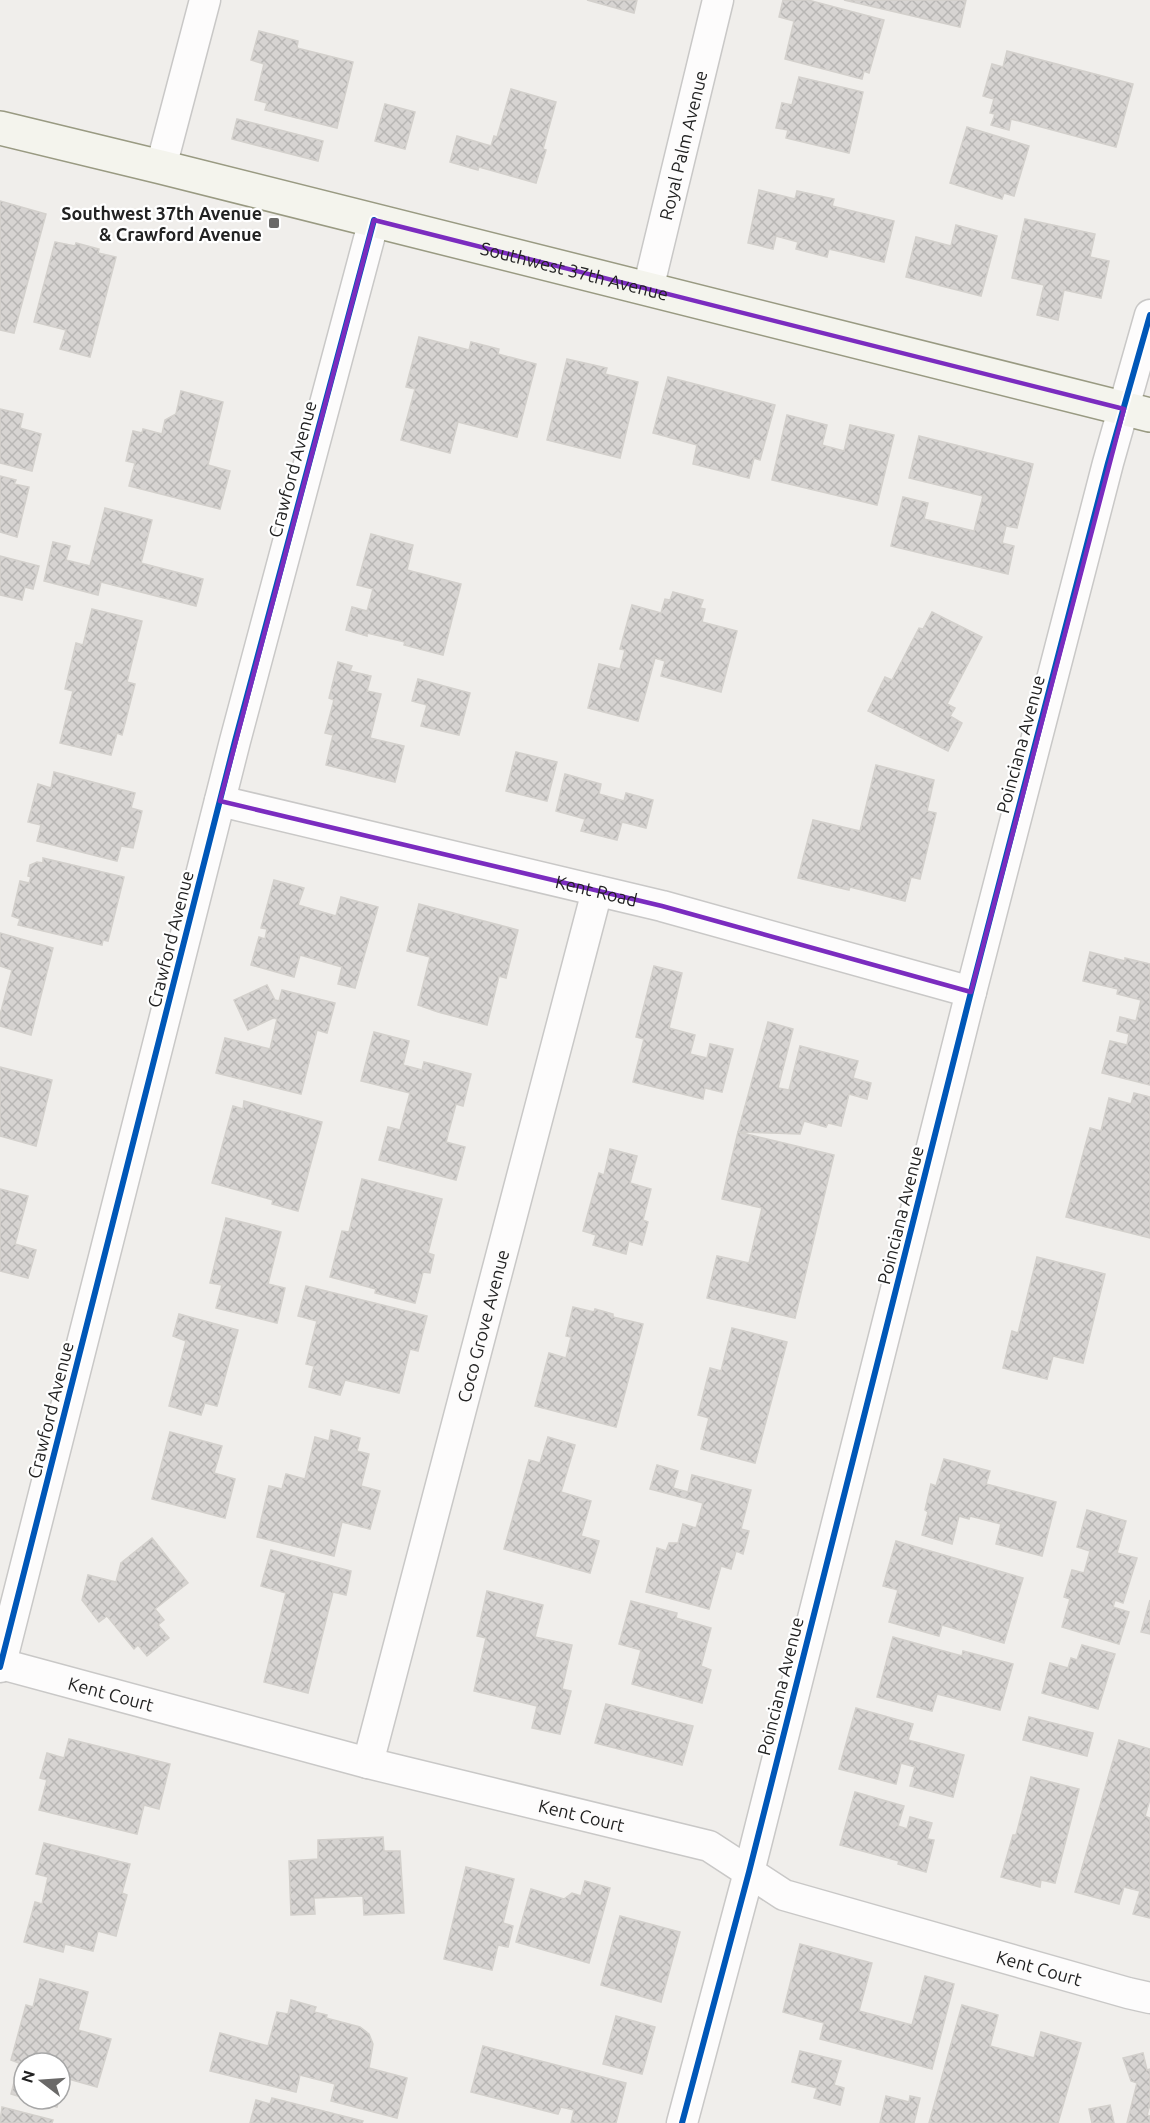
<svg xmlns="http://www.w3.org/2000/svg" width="1150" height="2123" viewBox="0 0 1150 2123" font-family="Ubuntu,sans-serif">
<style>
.building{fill:url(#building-cross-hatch);stroke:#d3d0cc;stroke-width:1.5}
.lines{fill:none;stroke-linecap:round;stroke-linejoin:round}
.minor-casing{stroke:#c9c8c7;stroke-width:33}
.secondary-casing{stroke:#999a82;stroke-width:36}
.minor{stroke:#fdfcfc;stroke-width:30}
.secondary{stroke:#f4f4ed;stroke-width:33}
.cycleway-casing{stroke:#fff;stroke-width:10}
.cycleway{stroke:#0057b8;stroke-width:6}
.marked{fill:none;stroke:#7b2cbf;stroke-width:4.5;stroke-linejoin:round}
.poi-dot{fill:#6a6968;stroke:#fff;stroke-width:2}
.labels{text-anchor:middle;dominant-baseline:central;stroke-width:4.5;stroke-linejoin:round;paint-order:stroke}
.street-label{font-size:18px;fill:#222;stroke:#fff}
.poi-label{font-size:18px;font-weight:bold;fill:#222;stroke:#fff;text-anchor:end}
</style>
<defs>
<pattern id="building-cross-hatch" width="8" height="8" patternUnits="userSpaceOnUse" patternTransform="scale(1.5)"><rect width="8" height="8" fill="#d7d4d2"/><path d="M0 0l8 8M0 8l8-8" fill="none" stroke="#b8b6b4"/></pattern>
</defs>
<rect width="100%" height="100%" fill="#f0eeeb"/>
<g class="building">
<polygon points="587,0 637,0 634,13"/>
<polygon points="783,0 808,0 884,20 869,73 864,71 862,79 785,59 794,21 779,17"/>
<polygon points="844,0 966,0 960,27"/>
<polygon points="259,31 298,41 297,48 353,62 337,128 265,110 267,103 255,100 264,64 251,60"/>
<polygon points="1007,51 1133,84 1116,147 1011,119 1009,130 991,125 995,114 990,113 994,99 983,96 992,64 1003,67"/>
<polygon points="799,77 863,92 849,153 786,138 788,130 776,128 782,103 792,105"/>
<polygon points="511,89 556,102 543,149 546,150 536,183 479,167 478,170 450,162 457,136 491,146 494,136 497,137"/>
<polygon points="385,104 415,112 405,149 375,141"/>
<polygon points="237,119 323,141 318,161 232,139"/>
<polygon points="967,127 1029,146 1014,196 1004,193 1002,199 950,183"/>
<polygon points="759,190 795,199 797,191 834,199 832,206 894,221 884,262 829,249 827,257 796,249 798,242 776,236 773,249 748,243"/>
<polygon points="0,201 46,214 14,333 0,330"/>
<polygon points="1025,219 1095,234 1090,257 1109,261 1101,298 1064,290 1058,320 1037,315 1044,285 1012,278"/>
<polygon points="956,225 997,236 981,296 906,277 916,237 951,246"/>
<polygon points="55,242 75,246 76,243 99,249 98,253 116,257 90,357 60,349 66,330 34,322"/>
<polygon points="419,337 469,350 471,342 499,349 498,354 536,364 517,437 458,422 450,453 401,440 415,389 406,387"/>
<polygon points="567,359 607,368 605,374 638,382 620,458 547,440"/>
<polygon points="668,377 775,405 760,460 754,458 749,478 693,464 697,445 653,433"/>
<polygon points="181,391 223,402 208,465 230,471 220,509 129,486 135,463 126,461 133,431 142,433 143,429 162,434 165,420 176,414"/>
<polygon points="0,409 23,414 20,428 41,434 32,471 0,463"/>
<polygon points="787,415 827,425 822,445 844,451 850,425 894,435 877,505 772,480"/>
<polygon points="919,436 1033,464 1017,528 1006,526 1002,543 1014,546 1008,574 891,546 903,497 928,503 924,519 974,531 983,496 909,478"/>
<polygon points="0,476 16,480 14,484 29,487 17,537 0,532"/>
<polygon points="105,508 152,520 141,563 203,579 196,606 101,582 98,595 44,581 53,542 70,546 66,560 90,566"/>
<polygon points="371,534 413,545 407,570 461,584 443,655 404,645 405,642 367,633 367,636 346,630 352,607 367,611 373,589 357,585"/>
<polygon points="0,556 39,566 33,589 25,587 22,600 0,595"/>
<polygon points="673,592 703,600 700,608 705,609 702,622 737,631 721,692 661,676 665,661 655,658 638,721 588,708 599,664 620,669 625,650 620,649 632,605 661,613 665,599 670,600"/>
<polygon points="92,609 142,621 127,682 135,684 122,735 117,733 111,755 60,743 73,691 65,689 76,643 83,645"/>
<polygon points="932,612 982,637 947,704 955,708 950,716 962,723 948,751 868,711 885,677 892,680 919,628 923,629"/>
<polygon points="338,662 352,666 350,671 371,676 367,691 381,694 370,738 404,746 395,782 326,765 333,735 325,733 334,700 329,698"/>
<polygon points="418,679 470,693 459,735 421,726 427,705 412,701"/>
<polygon points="516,752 557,762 547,801 506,791"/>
<polygon points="876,765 934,780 927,811 936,813 920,879 911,877 905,901 850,887 849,890 798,878 813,820 860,831"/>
<polygon points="54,772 135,793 131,808 142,811 133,848 121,846 117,861 37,841 41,825 28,822 38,784 51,788"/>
<polygon points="565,774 601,784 599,794 624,801 626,793 653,800 646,828 622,822 617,840 581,831 585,819 556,811"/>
<polygon points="43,858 124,877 108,941 103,940 102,945 18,925 20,919 12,916 20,881 29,883 31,877 28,876 30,865 37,862 43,863"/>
<polygon points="274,880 304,888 298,905 336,916 341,897 378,907 355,988 338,984 342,967 300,955 294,977 251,965 259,937 265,939 267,929 261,928"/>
<polygon points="419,904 518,930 506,978 499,976 487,1025 438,1012 418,1005 430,957 407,951"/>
<polygon points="0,933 53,948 31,1035 0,1026 0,1015 12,970 0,966"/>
<polygon points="1090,952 1125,961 1125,958 1150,964 1150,1085 1102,1073 1110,1041 1127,1045 1129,1034 1117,1031 1120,1017 1136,1021 1141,1000 1117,994 1118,989 1083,981"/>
<polygon points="654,966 682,973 669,1028 695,1035 690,1054 707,1058 710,1044 733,1049 722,1092 705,1088 703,1099 633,1082 644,1039 636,1037"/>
<polygon points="267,985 275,1000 279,1001 282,990 335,1003 327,1033 317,1030 301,1094 216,1073 225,1038 270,1049 277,1019 273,1018 248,1030 234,1000"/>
<polygon points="768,1022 793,1029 778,1088 789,1090 800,1046 858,1061 853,1078 871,1083 867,1099 849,1094 841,1126 828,1123 826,1127 804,1121 800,1134 738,1132"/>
<polygon points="374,1032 409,1041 403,1065 422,1070 424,1062 471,1074 463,1106 456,1104 446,1142 465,1147 456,1180 379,1160 388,1127 400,1130 410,1093 361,1081"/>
<polygon points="0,1067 52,1080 36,1146 0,1136"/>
<polygon points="1134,1093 1150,1097 1150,1238 1066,1217 1090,1128 1101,1131 1109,1098 1131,1104"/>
<polygon points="244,1101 322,1122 298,1211 272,1204 273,1200 212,1183 233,1106 243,1109"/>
<polygon points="738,1132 834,1155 795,1318 707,1298 717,1256 749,1263 762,1208 722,1199"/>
<polygon points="610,1149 637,1156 630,1183 651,1189 643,1220 648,1222 642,1245 629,1241 626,1254 593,1245 596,1235 583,1231 599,1173 604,1175"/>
<polygon points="362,1179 442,1199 428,1253 434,1255 430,1273 423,1272 415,1303 375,1293 376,1289 330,1277 342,1231 349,1232"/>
<polygon points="0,1189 28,1196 15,1244 36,1250 28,1278 0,1271"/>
<polygon points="226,1218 281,1232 268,1284 285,1288 277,1323 216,1308 222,1285 210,1283"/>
<polygon points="1037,1257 1105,1274 1083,1363 1053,1356 1047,1379 1003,1368 1012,1331 1018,1333"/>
<polygon points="306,1286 427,1316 418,1351 410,1349 399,1393 345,1380 340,1395 309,1387 314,1366 306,1364 317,1321 298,1316"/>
<polygon points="573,1307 594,1312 595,1309 613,1314 613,1317 643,1324 616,1427 535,1406 549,1353 566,1358 571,1337 566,1336"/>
<polygon points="179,1314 238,1330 217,1406 205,1403 201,1415 169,1406 186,1341 173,1336"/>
<polygon points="732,1328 787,1342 755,1463 701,1449 709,1418 698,1415 710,1368 721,1371"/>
<polygon points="331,1430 360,1438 357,1451 369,1454 361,1486 380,1491 370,1529 342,1522 334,1556 257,1537 269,1486 282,1489 286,1474 305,1479 315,1437 329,1441"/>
<polygon points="170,1432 222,1446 214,1473 235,1479 225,1518 152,1499"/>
<polygon points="548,1437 575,1445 561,1492 591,1501 581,1536 599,1541 590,1573 504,1549 529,1460 540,1463"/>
<polygon points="944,1459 990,1471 986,1484 1056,1502 1042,1556 996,1544 1001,1524 970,1516 969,1519 959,1516 952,1544 922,1535 928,1512 925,1510 931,1484 936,1486"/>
<polygon points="657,1465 678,1471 673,1488 688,1492 692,1475 751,1490 741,1529 749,1531 743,1554 736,1551 731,1569 721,1566 709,1609 646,1592 657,1548 666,1551 669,1543 678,1543 683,1524 696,1528 703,1503 650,1489"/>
<polygon points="1087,1510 1126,1521 1117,1553 1137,1558 1123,1603 1115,1600 1113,1607 1129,1612 1119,1644 1062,1627 1070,1599 1064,1597 1072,1570 1084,1573 1090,1551 1077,1547"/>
<polygon points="152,1538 188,1583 155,1609 164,1620 158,1625 169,1638 147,1656 138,1645 134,1649 107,1616 99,1622 82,1600 88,1575 116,1582 121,1563"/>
<polygon points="896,1541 1023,1578 1004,1643 942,1625 939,1636 889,1622 898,1590 883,1586"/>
<polygon points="271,1550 351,1571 346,1595 333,1592 308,1693 264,1682 286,1593 261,1586"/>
<polygon points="487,1591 543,1605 535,1637 572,1645 562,1689 571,1691 560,1734 532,1728 537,1706 474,1691 486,1638 477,1636"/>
<polygon points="1150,1600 1150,1634 1141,1632"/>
<polygon points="631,1601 677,1613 676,1618 711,1628 701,1666 711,1670 702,1703 632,1684 641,1650 619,1644"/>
<polygon points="893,1637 962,1656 963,1651 1013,1664 1000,1710 937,1694 932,1711 877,1697"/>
<polygon points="1082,1645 1115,1654 1098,1709 1042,1693 1050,1663 1068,1668 1071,1658 1077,1660"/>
<polygon points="606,1704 693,1726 682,1765 595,1743"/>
<polygon points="856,1708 913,1724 908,1740 964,1755 953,1797 910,1786 915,1767 901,1763 896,1784 839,1769"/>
<polygon points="1029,1717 1093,1733 1087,1756 1023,1740"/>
<polygon points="69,1739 170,1764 159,1809 144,1805 137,1834 39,1810 47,1780 40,1778 47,1753 64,1758"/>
<polygon points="1119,1740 1150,1749 1150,1799 1145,1816 1150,1818 1150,1918 1133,1914 1140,1891 1124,1887 1119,1904 1075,1892"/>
<polygon points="1031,1777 1079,1789 1055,1883 1041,1880 1040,1887 1001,1877 1013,1835 1016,1835"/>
<polygon points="855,1792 904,1806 898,1826 907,1829 910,1817 932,1823 927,1839 934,1840 926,1872 898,1864 899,1861 840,1845"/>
<polygon points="383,1837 384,1851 400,1851 404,1913 364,1915 363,1896 314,1898 315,1914 291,1915 289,1861 318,1859 318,1840"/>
<polygon points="44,1843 130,1864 122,1893 127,1895 116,1936 98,1931 93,1951 65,1944 63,1952 24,1942 35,1902 42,1904 48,1877 36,1874"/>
<polygon points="466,1867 514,1879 503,1923 513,1926 508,1947 498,1945 492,1970 444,1959"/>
<polygon points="585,1881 610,1888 589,1963 516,1942 531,1889 564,1899 572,1893 581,1896"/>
<polygon points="620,1916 680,1932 661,2002 601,1985"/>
<polygon points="800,1944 872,1963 859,2011 912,2025 925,1976 954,1984 932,2069 820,2039 824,2023 783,2012"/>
<polygon points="40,1979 88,1992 78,2030 111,2039 97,2087 65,2078 60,2097 60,2063 24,2063 24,2098 11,2094 19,2063 11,2060 26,2005 33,2007"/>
<polygon points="291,2000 316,2007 314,2012 327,2015 326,2018 360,2027 369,2034 373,2044 369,2068 407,2078 397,2118 331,2101 335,2084 300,2075 296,2092 210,2071 220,2033 268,2046 277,2012 288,2014"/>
<polygon points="962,2005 998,2015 990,2046 1034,2058 1041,2032 1081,2043 1058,2123 929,2123"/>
<polygon points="616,2016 655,2027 642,2074 603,2064"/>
<polygon points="483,2046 626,2083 616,2123 571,2123 574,2110 561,2107 558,2114 471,2092"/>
<polygon points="800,2051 841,2061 834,2085 844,2088 840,2105 814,2098 817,2088 792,2082"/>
<polygon points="1143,2053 1147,2070 1150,2069 1150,2105 1147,2115 1150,2116 1150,2123 1127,2123 1137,2083 1131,2081 1123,2058"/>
<polygon points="886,2096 909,2102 910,2096 920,2098 914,2123 880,2123"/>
<polygon points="272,2098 363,2121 362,2123 250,2123 256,2100 270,2104"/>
<polygon points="28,2099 59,2099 57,2107"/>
<polygon points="1110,2105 1114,2123 1092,2123 1089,2109"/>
<polygon points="2,2107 53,2120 52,2123 0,2123"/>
</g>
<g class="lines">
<g class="minor-casing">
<g id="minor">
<polyline points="161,167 205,0"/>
<path id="s1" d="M648 289 718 0"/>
<path id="s2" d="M220 801 662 906 971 992"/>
<path id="s3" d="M1 1664 368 1763 709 1846 784 1895 1128 1993 1150 1998"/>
<polyline points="0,1667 235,741 374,220"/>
<path id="s4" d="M368 1763 597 891"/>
<polyline points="682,2123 749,1872 971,992 1108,463 1150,315"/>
</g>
</g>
<g class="secondary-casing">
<g id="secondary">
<path id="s5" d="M0 128 161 167 1150 415"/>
</g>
</g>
<use href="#minor" class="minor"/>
<use href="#secondary" class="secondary"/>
<g class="cycleway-casing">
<g id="cycleway">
<polyline points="0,1667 235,741 374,220"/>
<polyline points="682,2123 749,1872 971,992 1108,463 1150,315"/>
</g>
</g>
<use href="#cycleway" class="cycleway"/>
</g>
<path class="marked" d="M374 220 1124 409 971 992 662 906 220 801Z"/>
<rect class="poi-dot" x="268" y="217" width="12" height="12" rx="3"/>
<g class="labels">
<g class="street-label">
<text stroke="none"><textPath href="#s1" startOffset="148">Royal Palm Avenue</textPath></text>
<text stroke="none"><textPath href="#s5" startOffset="592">Southwest 37th Avenue</textPath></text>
<text transform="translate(292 469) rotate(-75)">Crawford Avenue</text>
<text transform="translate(1020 744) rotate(-75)">Poinciana Avenue</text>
<text stroke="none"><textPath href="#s2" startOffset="387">Kent Road</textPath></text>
<text transform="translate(170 939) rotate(-76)">Crawford Avenue</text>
<text transform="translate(900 1215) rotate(-76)">Poinciana Avenue</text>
<text stroke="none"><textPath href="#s4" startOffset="452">Coco Grove Avenue</textPath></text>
<text transform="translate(50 1410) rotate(-76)">Crawford Avenue</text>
<text transform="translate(780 1686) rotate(-76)">Poinciana Avenue</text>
<text stroke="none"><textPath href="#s3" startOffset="114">Kent Court</textPath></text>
<text stroke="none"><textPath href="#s3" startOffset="600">Kent Court</textPath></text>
<text stroke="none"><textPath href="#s3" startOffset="1086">Kent Court</textPath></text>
</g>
<g class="poi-label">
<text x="262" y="213">Southwest 37th Avenue<tspan x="262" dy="21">&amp; Crawford Avenue</tspan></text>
</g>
</g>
<g transform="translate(42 2081) rotate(287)"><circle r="28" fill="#ffffff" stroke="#a7a7a7" stroke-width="1.5"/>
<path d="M0-4.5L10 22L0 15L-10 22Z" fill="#6a6968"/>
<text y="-9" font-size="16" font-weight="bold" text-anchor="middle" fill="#222222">N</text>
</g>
</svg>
